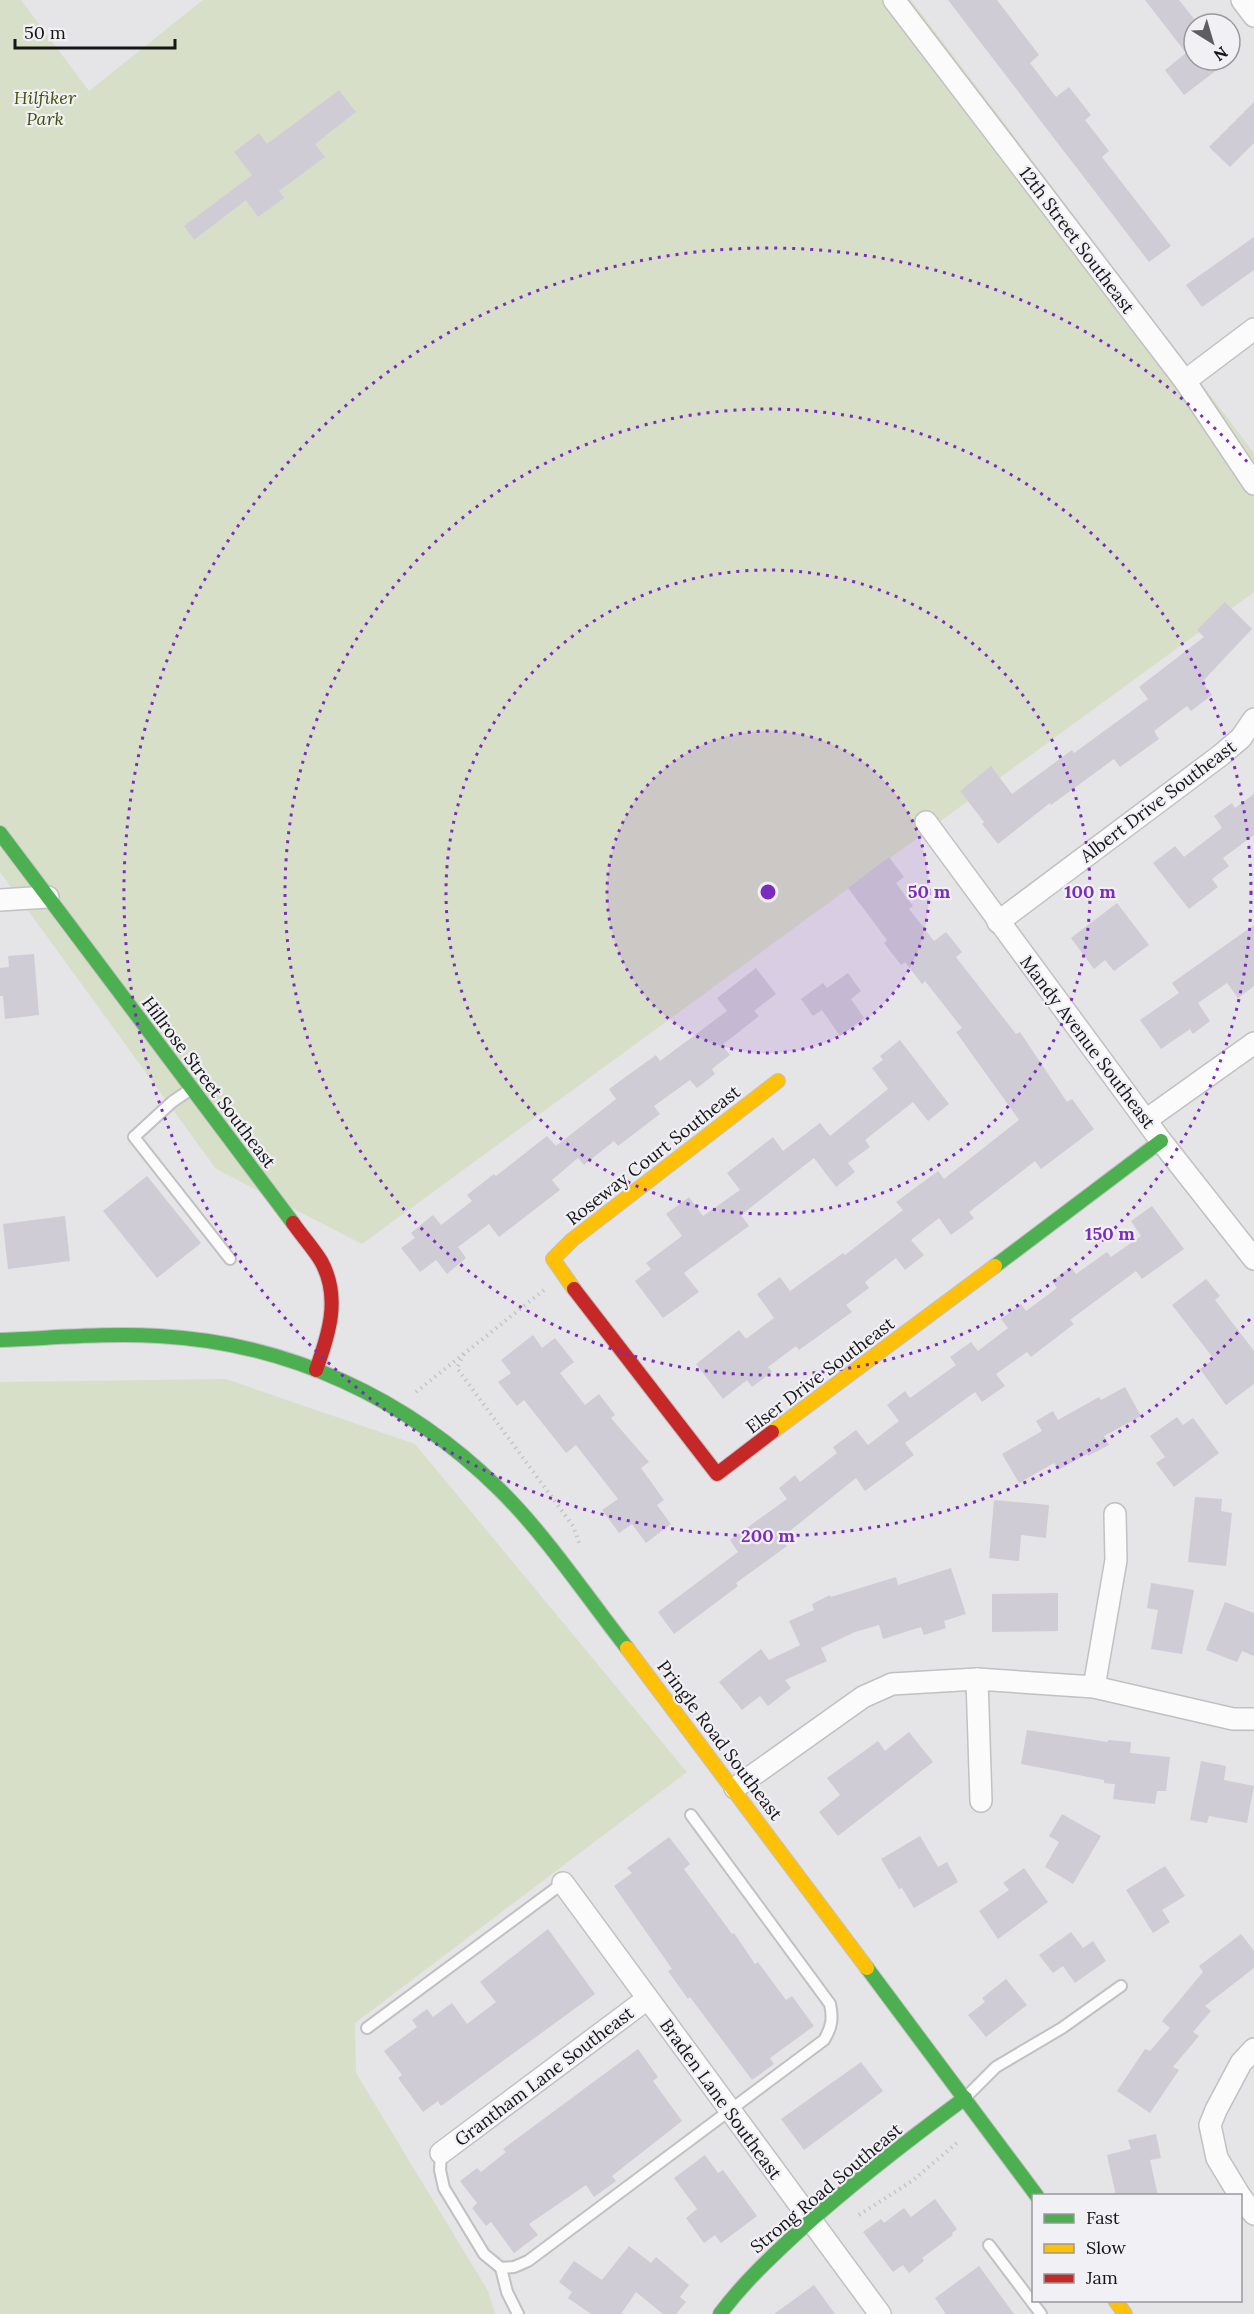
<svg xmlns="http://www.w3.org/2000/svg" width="1254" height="2314" viewBox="0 0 1254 2314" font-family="Lora,serif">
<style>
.green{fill:#d8dfc8}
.building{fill:#d0ccd6}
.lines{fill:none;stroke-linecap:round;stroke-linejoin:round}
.lane-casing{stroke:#c1c0c2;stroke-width:14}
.street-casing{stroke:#c1c0c2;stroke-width:24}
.fast-casing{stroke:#c1c0c2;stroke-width:16}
.slow-casing{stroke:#c1c0c2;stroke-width:16}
.jam-casing{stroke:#c1c0c2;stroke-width:16}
.path{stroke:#c5c5c6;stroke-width:4;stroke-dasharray:1.5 4.5;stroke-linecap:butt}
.lane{stroke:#fbfbfb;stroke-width:10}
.street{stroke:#fbfbfb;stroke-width:21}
.fast{stroke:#4caf50;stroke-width:14}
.slow{stroke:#ffc107;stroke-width:14}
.jam{stroke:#c62828;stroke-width:14}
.ring{fill:none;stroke:#7b2cbf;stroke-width:3;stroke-dasharray:3 6}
.labels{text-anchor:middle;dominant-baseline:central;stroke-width:4.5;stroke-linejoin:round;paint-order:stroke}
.park-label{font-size:18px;font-style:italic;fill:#455308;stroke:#f1f0f5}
.street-label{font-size:18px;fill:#161517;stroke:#f1f0f5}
.centre{fill:#7b2cbf;stroke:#f1f0f5;stroke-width:3}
.ring-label{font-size:18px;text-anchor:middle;font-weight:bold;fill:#7b2cbf;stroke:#f1f0f5;stroke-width:4.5;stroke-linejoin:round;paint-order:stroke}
</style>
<rect width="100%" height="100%" fill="#e5e4e7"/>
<g class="green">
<polygon points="0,0 21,0 89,91 203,0 911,0 1254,453 1254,592 362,1244 216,1169 0,872"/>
<polygon points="226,1379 415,1444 687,1772 355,2023 356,2073 488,2291 495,2314 0,2314 0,1382"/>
</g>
<g class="building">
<polygon points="948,0 997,0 1039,55 1030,63 1056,97 1069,87 1091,115 1085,120 1109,151 1102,157 1171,246 1149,262"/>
<polygon points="1145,0 1179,0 1194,19 1194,60 1230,60 1184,95 1165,70 1186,53"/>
<polygon points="339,90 356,112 315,144 325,157 279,191 284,198 258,217 246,200 194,240 184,226 252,175 234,152 259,133 267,144"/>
<polygon points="1254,102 1254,143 1230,167 1209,147"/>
<polygon points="1254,237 1254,270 1202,307 1186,285"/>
<polygon points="1225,602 1252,629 1202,682 1212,695 1191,711 1187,706 1154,731 1159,739 1120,767 1114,759 1051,805 1050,803 998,844 982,824 984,822 960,791 991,766 1012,794 1072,750 1074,753 1148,699 1139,687 1204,637 1197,630"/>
<polygon points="1254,794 1254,835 1223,858 1229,866 1212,879 1218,887 1189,909 1153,863 1175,846 1184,857 1222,828 1214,816 1232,803 1235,808"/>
<polygon points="889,857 904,877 896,883 913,906 909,909 934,941 946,932 962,952 956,957 1016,1034 1020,1032 1067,1102 1072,1099 1094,1129 1041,1169 1035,1161 969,1212 974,1218 951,1235 939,1218 911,1240 924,1255 905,1270 896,1258 865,1282 869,1288 846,1305 852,1312 799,1350 796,1346 768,1367 772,1372 752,1387 747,1380 723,1399 696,1364 739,1330 746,1339 774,1318 757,1294 780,1277 790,1291 843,1253 845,1255 903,1210 896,1202 938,1171 944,1179 1019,1120 956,1032 962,1028 925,981 922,984 905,962 901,965 884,943 887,940 848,888"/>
<polygon points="1117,903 1149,945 1114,971 1105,960 1094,969 1071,938"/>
<polygon points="1254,925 1254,986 1238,998 1227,983 1198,1003 1210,1021 1193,1034 1190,1029 1161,1049 1140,1020 1179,993 1172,983"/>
<polygon points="34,954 39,1015 5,1019 3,996 0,996 0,968 9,967 8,956"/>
<polygon points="756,968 776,994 754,1011 759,1016 722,1045 730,1055 712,1069 715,1074 697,1088 690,1080 654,1106 660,1114 618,1146 614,1141 584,1165 578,1158 552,1180 560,1190 499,1237 489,1224 458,1247 466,1258 447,1274 436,1260 420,1272 401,1248 415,1238 411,1233 433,1215 441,1225 472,1201 467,1195 494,1174 496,1176 547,1136 556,1146 616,1099 609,1089 656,1055 660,1061 727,1011 717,998"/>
<polygon points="848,973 861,991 851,999 864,1018 840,1036 822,1010 813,1016 801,999 823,983 827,988"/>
<polygon points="900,1040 949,1104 928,1121 913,1102 865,1140 870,1147 848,1163 855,1172 836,1187 814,1158 741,1215 749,1226 684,1273 699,1292 663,1318 635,1281 651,1269 646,1263 682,1236 666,1214 689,1197 703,1216 740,1190 727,1173 773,1137 783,1151 820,1123 830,1136 888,1089 872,1068 883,1060 880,1056"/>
<polygon points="147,1176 201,1243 157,1278 103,1211"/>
<polygon points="1152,1206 1184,1249 1142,1279 1136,1271 1070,1320 1074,1324 1031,1357 1027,1352 996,1374 1005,1386 982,1402 975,1392 905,1443 914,1455 865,1491 856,1478 781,1538 787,1546 736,1583 738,1586 674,1634 658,1612 738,1552 730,1540 787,1499 779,1488 795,1475 800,1482 837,1453 833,1447 856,1430 868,1445 899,1421 887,1405 905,1391 910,1398 956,1365 950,1357 971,1342 978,1351 1008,1328 1001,1319 1021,1304 1026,1311 1057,1288 1052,1281 1071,1267 1076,1274 1107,1252 1111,1257 1141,1236 1131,1221"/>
<polygon points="65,1216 70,1261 8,1269 3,1224"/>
<polygon points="1206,1279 1220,1296 1215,1300 1254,1351 1254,1384 1226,1405 1200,1369 1214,1359 1172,1305"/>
<polygon points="533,1335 542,1348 555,1338 574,1362 560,1373 585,1405 599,1394 615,1415 611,1418 649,1462 641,1468 664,1500 657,1505 671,1524 646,1543 632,1524 619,1533 602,1510 618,1499 576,1445 566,1453 524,1400 517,1406 498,1382 511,1373 501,1360"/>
<polygon points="1125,1387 1141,1416 1104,1436 1109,1445 1088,1456 1087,1454 1058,1470 1054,1463 1019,1483 1002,1454 1042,1431 1036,1421 1053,1411 1058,1420 1099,1397 1101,1400"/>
<polygon points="1177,1417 1183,1425 1193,1418 1219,1453 1174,1487 1156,1463 1165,1457 1150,1436"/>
<polygon points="1195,1497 1222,1499 1221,1511 1232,1513 1226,1566 1188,1562"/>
<polygon points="994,1500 1049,1505 1046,1538 1021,1535 1019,1561 989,1558"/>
<polygon points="951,1568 966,1614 944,1621 946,1628 924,1635 921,1627 883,1639 879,1625 855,1632 821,1648 827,1661 785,1680 791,1688 768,1706 760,1696 742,1710 719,1682 761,1649 769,1660 800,1645 789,1621 814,1610 812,1604 830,1595 831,1597 896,1577 898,1585"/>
<polygon points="1151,1583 1194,1590 1182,1654 1151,1649 1158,1610 1147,1608"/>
<polygon points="1058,1593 1058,1631 992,1632 992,1594"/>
<polygon points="1225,1602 1254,1613 1254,1656 1242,1651 1237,1662 1206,1650"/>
<polygon points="1027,1730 1108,1742 1108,1740 1131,1742 1130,1753 1170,1757 1166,1791 1157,1791 1155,1804 1113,1799 1115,1784 1104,1783 1104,1780 1021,1764"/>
<polygon points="909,1732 933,1762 838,1836 819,1812 840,1795 827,1778 878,1741 885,1751"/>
<polygon points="1201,1761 1226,1766 1224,1780 1254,1786 1247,1823 1209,1816 1207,1823 1190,1820"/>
<polygon points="1062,1814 1101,1836 1073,1884 1045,1867 1059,1842 1049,1836"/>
<polygon points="920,1836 938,1867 947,1862 958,1882 914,1908 902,1888 899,1889 881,1859"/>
<polygon points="669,1837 690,1864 684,1869 732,1934 734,1933 755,1964 758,1962 786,2000 792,1996 814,2026 770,2058 774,2064 752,2080 690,1997 688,1999 668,1971 672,1969 614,1886 632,1873 627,1868"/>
<polygon points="1165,1866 1185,1896 1162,1910 1170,1922 1153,1933 1126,1890"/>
<polygon points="1024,1868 1048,1902 998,1939 979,1911 1009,1890 1003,1883"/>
<polygon points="548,1929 595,1994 441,2106 438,2101 423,2112 398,2078 402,2075 384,2051 417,2027 412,2020 427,2009 433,2017 452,2003 467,2024 496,2002 480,1982"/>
<polygon points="1071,1932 1083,1948 1093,1941 1106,1961 1075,1983 1063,1966 1053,1973 1039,1955"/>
<polygon points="1241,1934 1254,1951 1254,1968 1205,2006 1211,2011 1193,2032 1199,2036 1173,2067 1179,2070 1150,2113 1117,2091 1145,2049 1150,2051 1170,2028 1162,2021 1203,1972 1199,1966"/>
<polygon points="1006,1979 1027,2005 986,2037 968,2015 985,2002 982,1998"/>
<polygon points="638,2049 658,2077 653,2081 682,2121 612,2176 616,2181 594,2197 586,2185 529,2224 538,2235 514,2253 491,2222 486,2226 472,2208 477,2203 460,2181 477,2168 481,2172 506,2152 503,2149"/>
<polygon points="861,2062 883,2091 804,2150 781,2119"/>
<polygon points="1156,2134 1161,2158 1150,2160 1158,2196 1116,2196 1107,2155 1131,2149 1128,2140"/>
<polygon points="705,2155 718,2173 723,2170 757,2216 721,2243 715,2235 704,2243 686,2218 697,2209 674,2178"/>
<polygon points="935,2199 957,2229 952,2233 953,2235 922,2258 924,2261 909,2273 903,2265 893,2272 863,2232 881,2219 884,2223 904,2208 911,2217"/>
<polygon points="629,2246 651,2263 656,2257 689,2285 680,2297 686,2302 676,2314 663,2314 636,2292 621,2314 591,2314 568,2298 572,2292 559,2282 574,2261 602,2280"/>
<polygon points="979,2266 1014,2314 946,2314 935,2298"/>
<polygon points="814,2285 835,2314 774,2314"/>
</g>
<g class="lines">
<g class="lane-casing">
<g id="lane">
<polyline points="191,1089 172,1102 134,1137 230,1259"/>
<polyline points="367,2028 563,1883"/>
<polyline points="965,2098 996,2067 1062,2028 1121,1986"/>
<path d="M441 2153 440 2170 444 2188 484 2254 501 2268 514 2267 528 2261 824 2040C832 2027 833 2018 830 2004L691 1815"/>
<polyline points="989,2245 1041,2314"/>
<polyline points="501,2268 507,2292 518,2314"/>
</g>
</g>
<g class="street-casing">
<g id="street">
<polyline points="894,0 1185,381 1254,484"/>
<polyline points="1242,0 1254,16"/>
<polyline points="1185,381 1254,329"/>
<polyline points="926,822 1161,1141 1254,1259"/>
<polyline points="0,900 48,897"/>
<polyline points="998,922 1221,755 1241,738 1254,719"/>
<polyline points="1146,1120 1254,1043"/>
<polyline points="977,1679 981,1801"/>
<polyline points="1094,1687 1116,1560 1115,1514"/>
<polyline points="735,1788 863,1697 892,1684 977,1679 1094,1687 1233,1719 1254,1719"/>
<polyline points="563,1883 880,2314"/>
<polyline points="441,2153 647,1999"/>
<polyline points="1240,2196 1217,2158 1210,2125 1216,2110 1241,2063 1254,2049"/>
<polyline points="1240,2196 1254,2214"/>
</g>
</g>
<g class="fast-casing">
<g id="fast">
<polyline points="0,833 293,1223"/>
<polyline points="995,1266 1161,1141"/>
<path d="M0 1340C53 1338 106 1333 159 1336 288 1343 407 1398 499 1489 545 1534 587 1597 627 1648"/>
<polyline points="867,1968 1037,2196"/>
<path d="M720 2314C743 2283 771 2257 799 2231 852 2183 908 2140 965 2098"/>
</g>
</g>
<g class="slow-casing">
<g id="slow">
<polyline points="574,1289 553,1259 572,1240 778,1081"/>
<polyline points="772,1432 995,1266"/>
<polyline points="627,1648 867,1968"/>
<polyline points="1115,2300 1125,2314"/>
</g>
</g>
<g class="jam-casing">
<g id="jam">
<path d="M293 1223C302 1236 313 1248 321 1261 341 1297 329 1334 316 1370"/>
<polyline points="574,1289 717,1474 772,1432"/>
</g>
</g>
<g class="path">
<polyline points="464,1354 457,1368 573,1526 580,1545"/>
<polyline points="416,1392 544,1290"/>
<polyline points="859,2215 912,2181 958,2142"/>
</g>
<use href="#lane" class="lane"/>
<use href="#street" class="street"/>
<use href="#fast" class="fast"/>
<use href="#slow" class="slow"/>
<use href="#jam" class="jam"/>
</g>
<circle cx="768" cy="892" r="161" fill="#7b2cbf" fill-opacity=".12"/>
<g class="ring">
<circle cx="768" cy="892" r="161"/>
<circle cx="768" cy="892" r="322"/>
<circle cx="768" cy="892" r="483"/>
<path d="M1250 1319A644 644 0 1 1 1250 465"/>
</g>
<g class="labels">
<g class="park-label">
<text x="45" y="97">Hilfiker<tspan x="45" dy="21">Park</tspan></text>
</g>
<g class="street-label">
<text transform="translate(1077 240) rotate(53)">12th Street Southeast</text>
<text transform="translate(1158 801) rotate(-37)">Albert Drive Southeast</text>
<text transform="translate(1088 1042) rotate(53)">Mandy Avenue Southeast</text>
<text transform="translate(209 1082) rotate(53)">Hillrose Street Southeast</text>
<text transform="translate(653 1155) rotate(-38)">Roseway Court Southeast</text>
<text transform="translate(820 1375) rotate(-37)">Elser Drive Southeast</text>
<text transform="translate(720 1740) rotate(53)">Pringle Road Southeast</text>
<text transform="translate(544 2076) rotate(-37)">Grantham Lane Southeast</text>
<text transform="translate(721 2099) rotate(54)">Braden Lane Southeast</text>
<text transform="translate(826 2188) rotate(-40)">Strong Road Southeast</text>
</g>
</g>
<circle cx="768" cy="892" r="9" class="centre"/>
<g class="ring-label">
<text x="929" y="898">50 m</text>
<text x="1090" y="898">100 m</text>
<text x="1110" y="1240">150 m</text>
<text x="768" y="1542">200 m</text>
</g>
<rect x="1032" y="2194" width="210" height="108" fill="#f1f0f5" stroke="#99989c" stroke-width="1.5"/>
<rect x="1044" y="2214" width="30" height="9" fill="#4caf50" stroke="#99989c" stroke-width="1.5"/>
<text x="1086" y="2224" font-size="18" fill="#161517">Fast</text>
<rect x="1044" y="2244" width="30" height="9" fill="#ffc107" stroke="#99989c" stroke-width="1.5"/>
<text x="1086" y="2254" font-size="18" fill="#161517">Slow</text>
<rect x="1044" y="2274" width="30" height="9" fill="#c62828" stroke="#99989c" stroke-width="1.5"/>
<text x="1086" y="2284" font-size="18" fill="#161517">Jam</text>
<g transform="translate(1212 42) rotate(143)"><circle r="28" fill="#f1f0f5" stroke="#99989c" stroke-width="1.5"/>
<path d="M0-4.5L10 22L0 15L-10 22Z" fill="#5e5d60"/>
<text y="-9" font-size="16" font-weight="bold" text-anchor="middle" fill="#161517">N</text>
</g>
<path d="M15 39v9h160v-9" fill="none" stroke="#161517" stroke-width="3"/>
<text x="24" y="39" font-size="18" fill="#161517" stroke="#f1f0f5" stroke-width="4.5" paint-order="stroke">50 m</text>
</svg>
